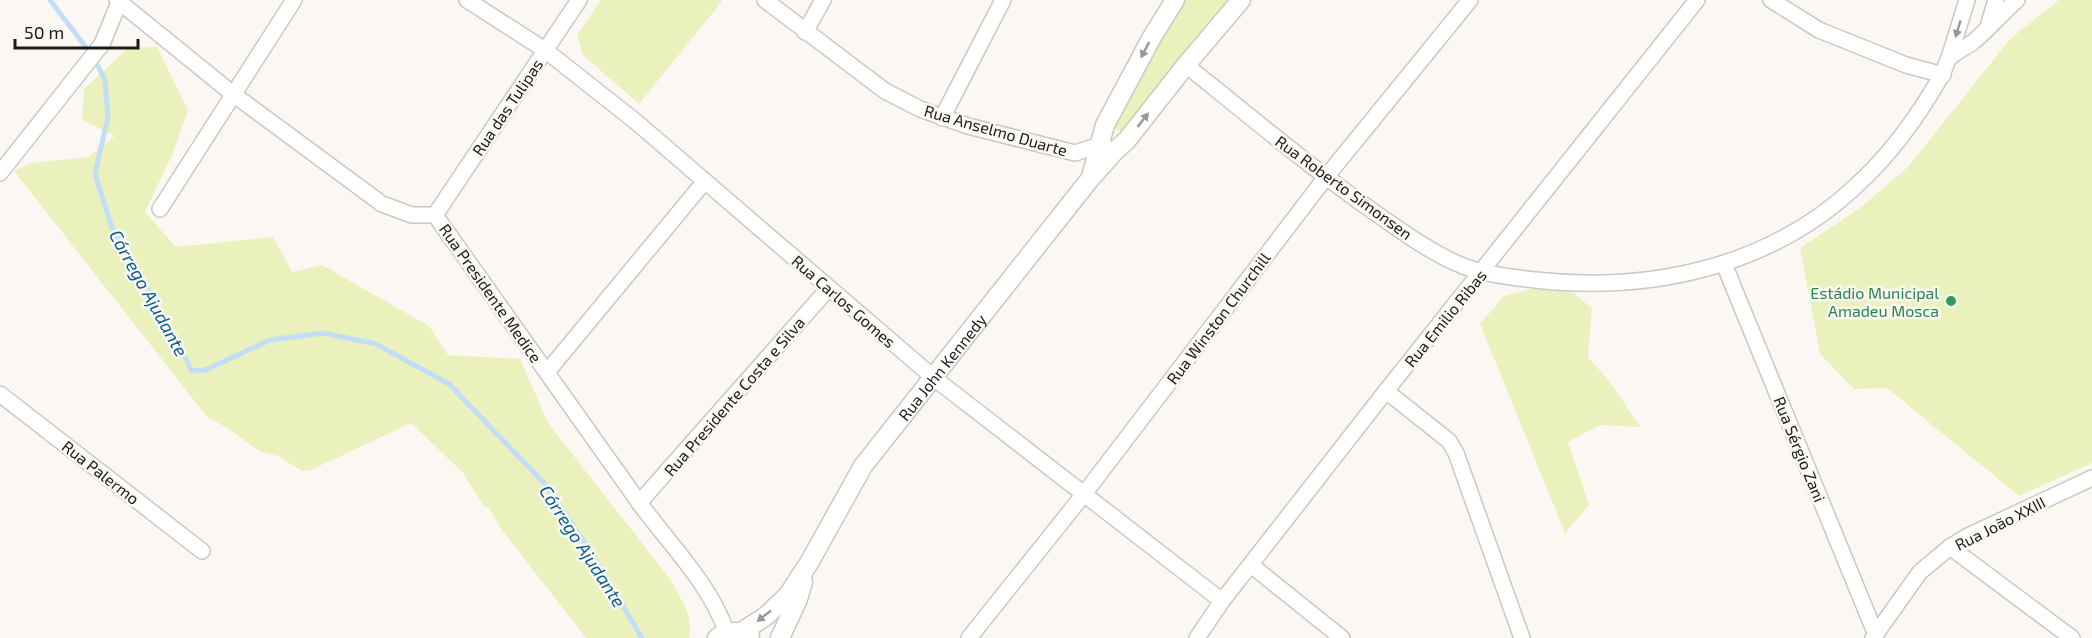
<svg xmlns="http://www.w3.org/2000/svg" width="2092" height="638" viewBox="0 0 2092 638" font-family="'Exo 2',sans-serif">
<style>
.green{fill:#eaf1bc}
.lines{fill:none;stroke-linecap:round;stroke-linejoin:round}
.stream{stroke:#c2ddf6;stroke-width:5}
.minor-casing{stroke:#cbc8c4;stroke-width:18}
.tertiary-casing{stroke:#cbc8c4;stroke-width:21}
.minor{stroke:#fff;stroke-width:15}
.tertiary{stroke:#fff;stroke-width:18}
.oneway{fill:#989897}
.leisure-dot{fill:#2e9e5b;stroke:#fbf8f4;stroke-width:2}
.labels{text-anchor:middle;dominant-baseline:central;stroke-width:5;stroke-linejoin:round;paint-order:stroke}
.street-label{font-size:16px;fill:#1b1a18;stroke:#fbf8f4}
.leisure-label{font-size:16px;fill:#27864d;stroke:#fbf8f4;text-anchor:end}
.water-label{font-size:18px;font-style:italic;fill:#035c92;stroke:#fbf8f4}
</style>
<rect width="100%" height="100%" fill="#fbf8f4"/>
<g class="green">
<polygon points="601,0 721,0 722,1 639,104 583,55 577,35"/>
<polygon points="1184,0 1233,0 1123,132 1116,130 1115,123"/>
<polygon points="2059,0 2092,0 2092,463 2019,496 1887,388 1854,389 1820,354 1800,248 1860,208 1908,167 2010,39"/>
<path d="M157 47 188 110 173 153 145 212 176 247 273 237 292 272 322 265 429 326 448 355 520 359 548 423 670 579C680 597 694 616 689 638H586L502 530 489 508 484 506 463 473 411 423 311 470 302 471 278 456 261 452 224 426 208 418 14 171 31 163 89 157 115 136 82 120 84 89 128 48Z"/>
<polygon points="1535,288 1573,293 1592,308 1588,357 1613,386 1640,427 1600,425 1568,442 1589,505 1565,533 1480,324 1504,296"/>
</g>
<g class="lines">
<polyline class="stream" points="50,0 94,58 105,80 108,117 95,174 112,228 172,331 192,371 205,370 270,340 323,333 376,344 449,384 546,485 590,551 642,638"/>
<g class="minor-casing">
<g id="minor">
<path d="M117 0 233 94 382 204 412 215H435C503 310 570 406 638 501 669 544 709 582 727 633"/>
<polyline points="467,0 545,50 635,121 934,378 1222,601"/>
<polyline points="765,0 885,91 920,109 968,126 1075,153 1100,145 1106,147"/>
<polyline points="1771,0 1819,30 1906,65 1943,75"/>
<polyline points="1989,23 1996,0"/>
<polyline points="805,32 823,0"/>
<polyline points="1949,58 1967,0"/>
<path d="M1186 65C1248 115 1309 166 1374 212 1400 230 1427 250 1456 263 1480 274 1509 277 1535 280 1650 293 1770 267 1856 186 1890 155 1917 118 1940 78 1944 73 1945 65 1948 60 1953 52 1966 48 1973 42 1988 30 2002 13 2017 0"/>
<polyline points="942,118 1003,0"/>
<polyline points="0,173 102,44 120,0"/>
<polyline points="160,209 294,0"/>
<polyline points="435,215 579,0"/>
<polyline points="1724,264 1876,635"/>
<polyline points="547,372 705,181"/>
<polyline points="1386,391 1449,441 1456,453 1522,638"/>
<polyline points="0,394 202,551"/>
<polyline points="639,503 828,289"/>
<polyline points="1950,547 2072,638"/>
<polyline points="1251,565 1342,638"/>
<polyline points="969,638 1084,494 1326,177 1470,0"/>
<polyline points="1197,638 1222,601 1386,391 1697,0"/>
<polyline points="1873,638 1920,572 1950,547 1968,536 2092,478"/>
</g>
</g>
<g class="tertiary-casing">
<g id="tertiary">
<polyline points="1092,173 1105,125 1152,37 1175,0"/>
<path id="s1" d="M741 632 766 616 788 595 809 563 863 466 1090 179 1115 151 1127 140 1186 65 1241 0"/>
<path d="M717 638C727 630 739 631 750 635"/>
<polyline points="780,638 798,599 803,582"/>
</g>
</g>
<use href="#minor" class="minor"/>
<use href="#tertiary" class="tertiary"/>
</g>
<defs><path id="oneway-solid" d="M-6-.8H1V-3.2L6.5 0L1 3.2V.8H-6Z" transform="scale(1.5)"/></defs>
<g class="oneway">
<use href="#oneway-solid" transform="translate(1958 29) rotate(107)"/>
<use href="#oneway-solid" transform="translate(1145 50) rotate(118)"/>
<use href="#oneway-solid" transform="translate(1143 120) rotate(-52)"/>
<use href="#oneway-solid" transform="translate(764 616) rotate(142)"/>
</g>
<circle class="leisure-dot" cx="1951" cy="301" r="6"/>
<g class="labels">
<g class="street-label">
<text transform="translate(507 107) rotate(-56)">Rua das Tulipas</text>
<text transform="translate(996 130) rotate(16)">Rua Anselmo Duarte</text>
<text transform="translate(1344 187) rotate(36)">Rua Roberto Simonsen</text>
<text transform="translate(491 293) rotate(55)">Rua Presidente Medice</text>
<text transform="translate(844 301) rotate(41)">Rua Carlos Gomes</text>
<text transform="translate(1218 318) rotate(-53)">Rua Winston Churchill</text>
<text transform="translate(1445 318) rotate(-51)">Rua Emilio Ribas</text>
<text stroke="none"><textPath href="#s1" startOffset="336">Rua John Kennedy</textPath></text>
<text transform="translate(734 396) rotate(-49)">Rua Presidente Costa e Silva</text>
<text transform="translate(1800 449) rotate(68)">Rua Sérgio Zani</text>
<text transform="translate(101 472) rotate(38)">Rua Palermo</text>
<text transform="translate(2000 523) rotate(-27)">Rua João XXIII</text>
</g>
<g class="leisure-label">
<text x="1939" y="292">Estádio Municipal<tspan x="1939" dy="18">Amadeu Mosca</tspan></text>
</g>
<g class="water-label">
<text transform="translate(149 293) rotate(61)">Córrego Ajudante</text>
<text transform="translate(583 546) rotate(57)">Córrego Ajudante</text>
</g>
</g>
<path d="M15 39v9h123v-9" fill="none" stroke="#1b1a18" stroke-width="3"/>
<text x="24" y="39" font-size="18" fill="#1b1a18" stroke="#fbf8f4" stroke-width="4.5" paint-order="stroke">50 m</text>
</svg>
